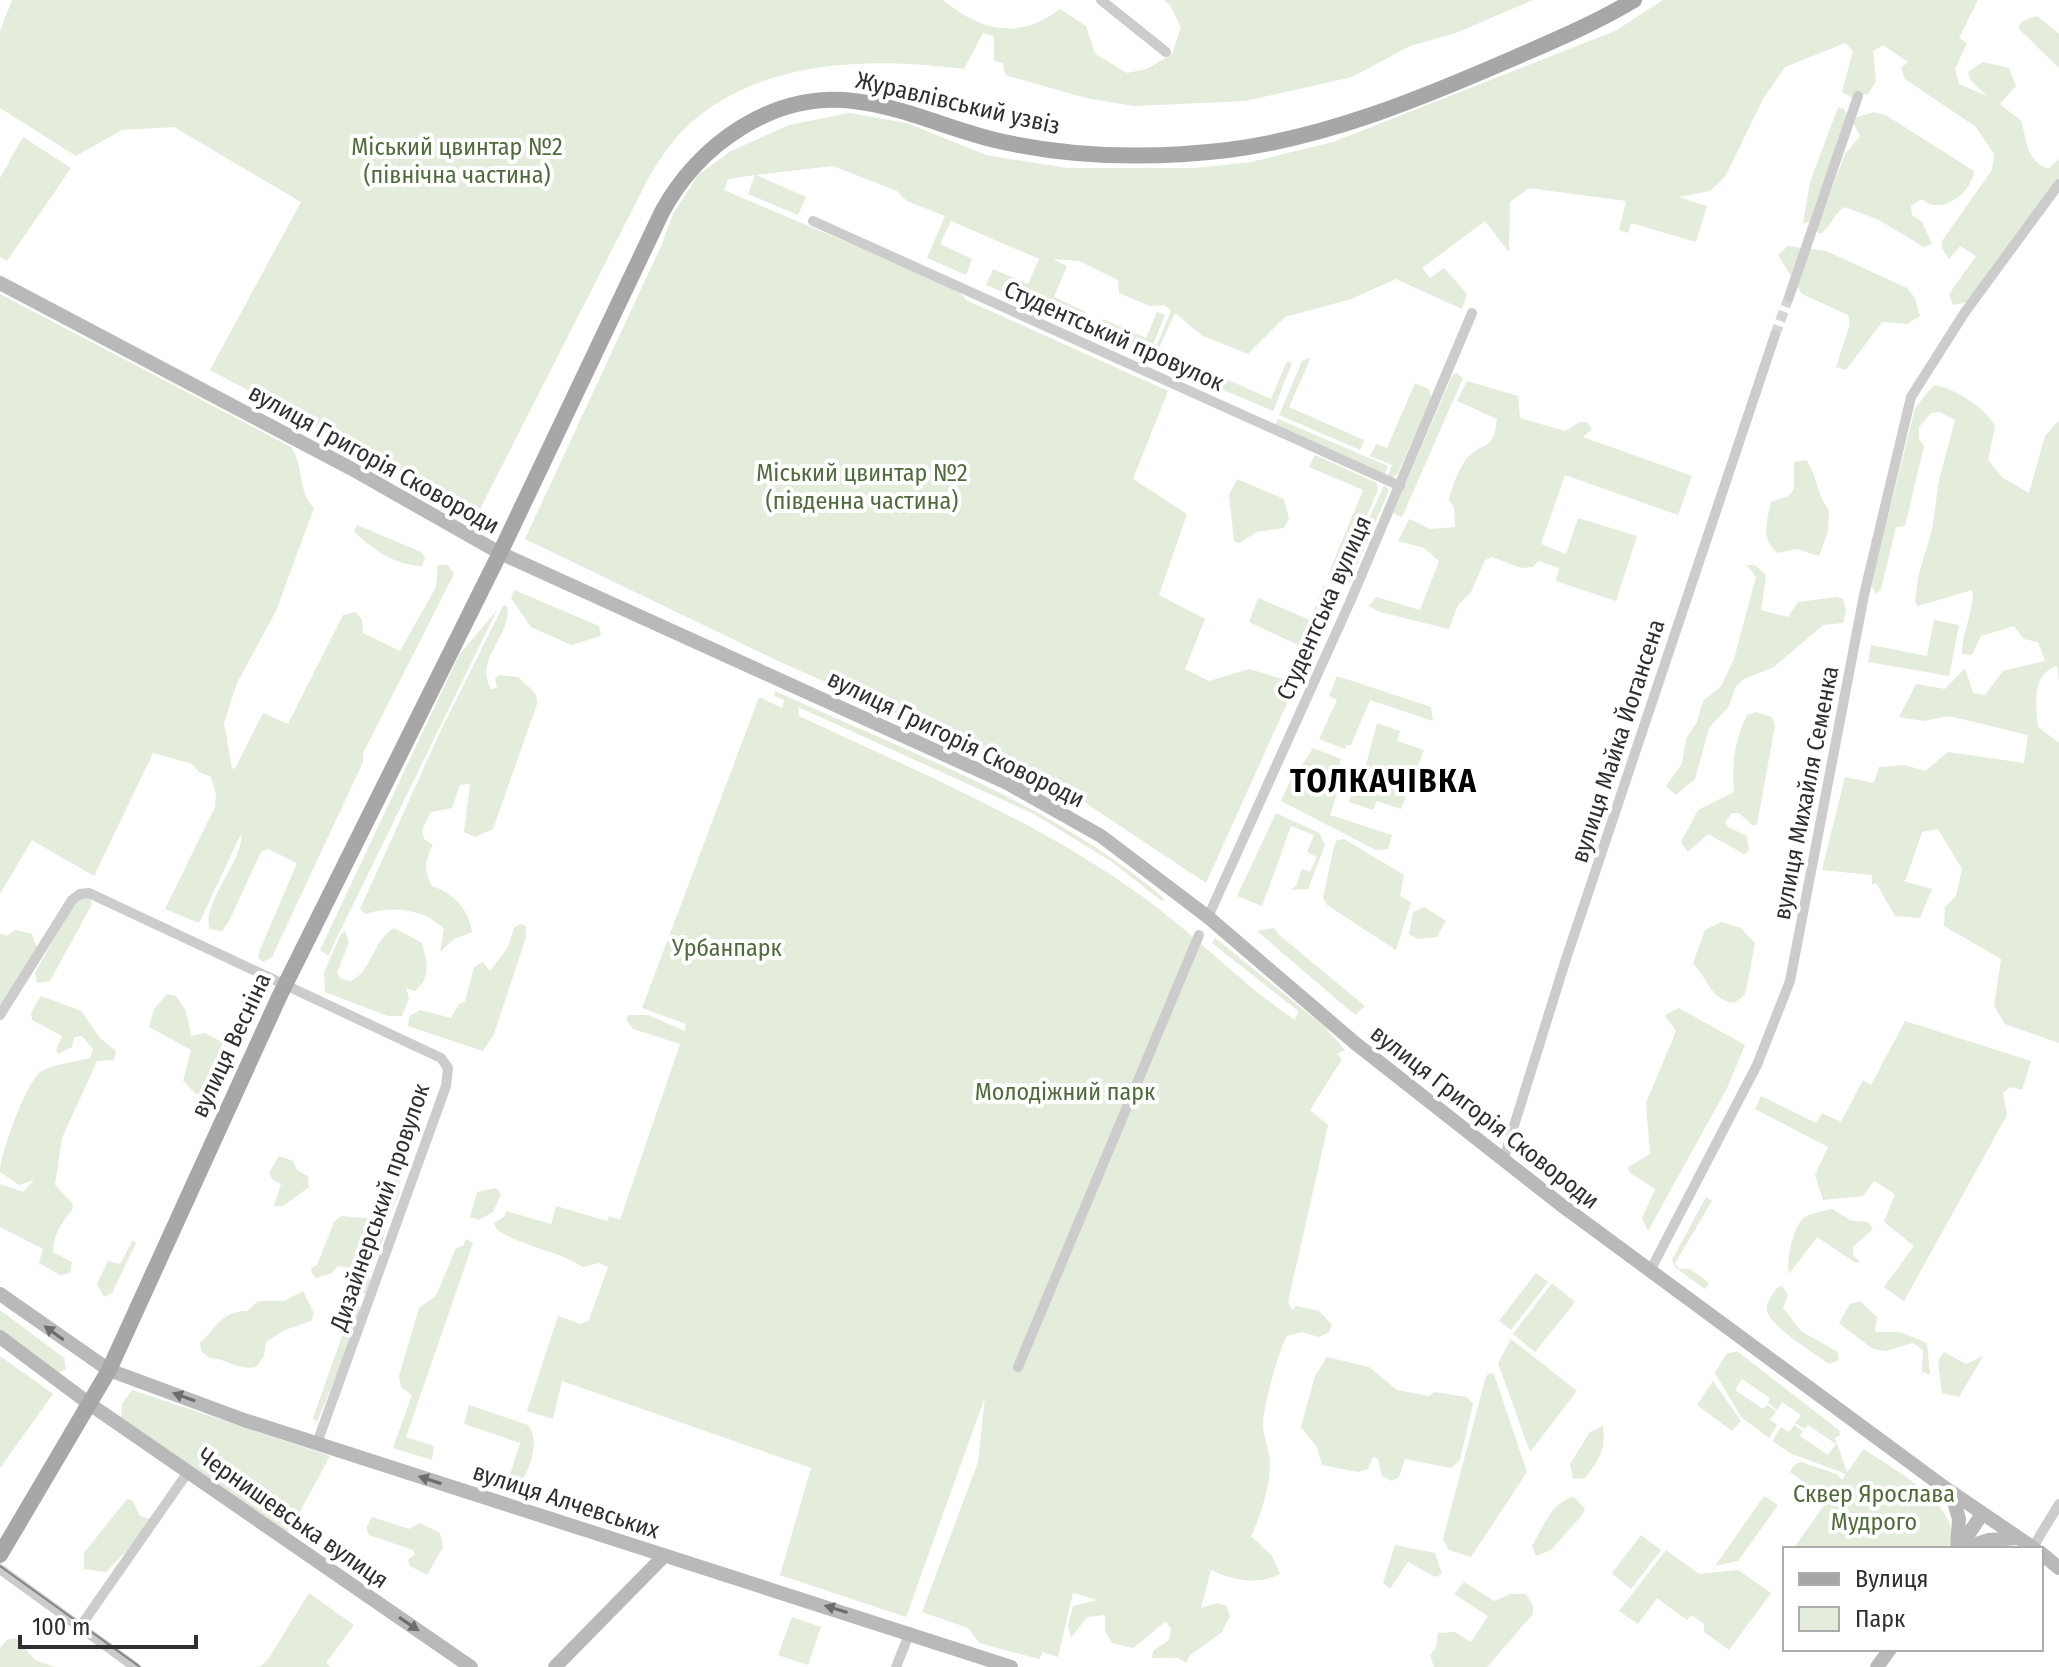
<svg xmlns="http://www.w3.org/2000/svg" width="2059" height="1667" viewBox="0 0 2059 1667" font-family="'Fira Sans Condensed',sans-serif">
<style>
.green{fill:#e4ecdc}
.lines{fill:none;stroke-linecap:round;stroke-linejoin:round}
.street-tunnel{stroke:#d5d5d5;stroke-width:10;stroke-dasharray:10 5;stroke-linecap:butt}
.street{stroke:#ccc;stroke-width:10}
.secondary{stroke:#b9b9b9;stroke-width:14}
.primary{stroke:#a7a7a7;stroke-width:16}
.tram{stroke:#848484;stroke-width:2}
.oneway{fill:#6d6d6d}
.labels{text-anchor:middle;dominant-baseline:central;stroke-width:8;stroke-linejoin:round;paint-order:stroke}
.street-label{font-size:24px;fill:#2f2f2f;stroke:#fff}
.park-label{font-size:24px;fill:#506b3c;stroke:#fff}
.district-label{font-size:32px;font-weight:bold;letter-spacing:2px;fill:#000;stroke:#fff}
</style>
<rect width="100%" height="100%" fill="#fff"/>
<g class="green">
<path d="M12 0H943C982 32 1019 40 1060 9L1086 26 1095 54 1127 73 1147 69 1172 54 1181 27 1170 5 1164 0H1533L1456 33 1410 46 1352 77 1245 101 1134 106 1086 98 1005 75 1003 63 994 61V36L983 33 964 69C871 57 757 58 684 129 671 142 661 158 651 173L478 513 210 370 301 202 174 127 122 130 76 156 0 108V31Z"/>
<path d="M1663 0H1978L1959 38 1967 43 1955 69 1959 84 1987 96 1971 81 1968 72 1983 62 2009 68 2016 86 2000 104 2021 121C2028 142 2024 158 2048 169L2059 159V178L1967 302 1953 305 1949 294 1976 256 1960 246 1949 259 1942 249V241L1992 170 1994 154 1976 127 1905 79 1901 68 1908 62 1883 45 1873 51 1876 81 1868 94 1851 97 1842 92 1853 51 1845 43 1785 67 1763 99 1725 177 1710 191 1679 197 1707 206 1696 242 1631 223 1628 233 1619 230 1626 201 1529 188 1510 202 1509 252 1485 221 1422 268 1430 278 1444 268 1467 294 1462 309 1396 279 1351 299 1285 317 1248 354 1203 336 1175 313 1159 348 1202 368 1198 378 1152 358 1171 310 1164 305 1150 306 1119 293 1118 280 1079 261 1053 259 1067 266 1054 297 1086 312 1081 326 986 285 993 269 1028 284 1039 259 951 221 940 244 972 259 966 275 927 258 945 216 907 201 897 191 833 166 756 175 806 197 798 215 748 194 755 175 728 179 724 190 957 289 966 300 1168 391 1133 479 1187 514 1159 595 1205 619 1185 669 1209 681 1249 669 1293 682V690L1206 883 1057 784 778 661 525 539 661 246 673 214 698 175 731 151 789 125 849 113 907 123 986 155 1067 168H1197L1251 162 1333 142 1615 31Z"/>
<polygon points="2037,16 2059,34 2059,68 2018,28 2023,21"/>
<polygon points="1838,107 1845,110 1846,117 1809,222 1803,223 1810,182"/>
<path d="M1874 112 1887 116 1974 171C1972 193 1940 217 1922 199L1911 206 1912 215 1922 222 1932 244 1924 247 1879 220 1845 207C1833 214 1832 226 1820 234L1816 230 1845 154 1860 136 1853 122 1857 117Z"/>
<polygon points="23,137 71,168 7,261 0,257 0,178"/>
<polygon points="1788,246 1826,251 1907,288 1915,298 1920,316 1907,324 1882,322 1846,370 1836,367 1850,324 1848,315 1802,294 1778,255"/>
<path d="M0 294 291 447C304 465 297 491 314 508L276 611 237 683 224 723 232 768 235 769 263 713 288 724 343 615 356 612 362 620 363 633 400 651 436 587 438 565H448L454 574 363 753V762L272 957 263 962 258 958 259 952 297 863 268 849 261 852 229 921 222 931 210 929C200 904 245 859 241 834L199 923 165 909 215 807 216 795 211 777 199 772 192 764 153 753 94 876 32 840 0 894Z"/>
<polygon points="1157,312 1165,315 1148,357 1097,334 1103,319 1146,338"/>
<polygon points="1311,357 1289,407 1364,440 1360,450 1279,415 1302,361"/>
<polygon points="1287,361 1292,363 1273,411 1211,385 1215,374 1271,399"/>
<polygon points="1456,373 1463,378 1402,517 1393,513 1452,376"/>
<path d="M1467 381 1518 396 1520 418 1565 431 1580 422H1587L1592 429 1583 437 1692 476 1678 515 1565 475 1541 544 1566 554 1578 518 1637 536 1616 601 1556 581 1559 568 1538 561 1533 567 1521 568 1492 557 1485 560 1471 592 1458 605 1449 629 1380 612 1369 606 1376 597 1420 610 1422 605 1439 561 1424 548 1398 541 1409 519 1430 529 1455 527 1454 507 1449 500C1451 488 1460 467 1467 458 1484 440 1493 453 1497 419L1457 401Z"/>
<polygon points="1415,383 1429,389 1431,398 1398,473 1392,479 1387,477 1392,465 1370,456 1376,444 1387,448"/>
<path d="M1934 385C1954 388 1986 408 1995 426L1988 460 2003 478 2029 493 2045 436 2059 420V681L2057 666C2031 674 2036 705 2038 727L2059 743V1043L2005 1024 1994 1006 2001 959 1944 926 1945 907 1956 896 1962 869 1938 829 1922 832 1906 879 1903 881 1932 889 1920 918 1895 916 1876 883 1872 885V875L1822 870 1845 777 1874 783 1879 767 1905 765 1925 771 1948 752 2024 763 2028 735 1949 716 1924 721 1899 717 1916 684 1945 689 1965 668 1973 693 1985 695 2003 671 2045 661 2038 642 2024 639 2014 626 1981 636 1972 655 1962 654C1961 636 1976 604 1972 590L1918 606 1915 602 1918 577 1932 530 1939 480 1955 420 1940 412 1931 413 1919 427V439L1924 446 1905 526 1896 527 1881 589 1876 594 1871 585 1915 408Z"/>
<polygon points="1278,419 1388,466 1384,476 1274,428"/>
<polygon points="1315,455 1377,483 1378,490 1339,580 1328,575 1363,490 1309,467"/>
<path d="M1806 460C1817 474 1816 494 1829 510L1828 531 1819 556 1797 549 1778 553C1760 540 1767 521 1771 502L1789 496 1794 489V462Z"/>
<polygon points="1237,479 1284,499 1289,518 1284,528 1257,532 1239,543 1234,541 1229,495"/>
<polygon points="1384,485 1389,490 1349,584 1341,581"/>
<path d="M357 525 421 552 425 558 422 566C397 566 371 549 354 531Z"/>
<polygon points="1747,565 1755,565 1766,575 1761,610 1788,617 1798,602 1837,597 1843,599 1846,610 1843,623 1823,625 1774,667 1744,679 1736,686 1729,706 1709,728 1695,779 1676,795 1666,786 1682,764 1686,739 1697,722 1703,701 1721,686 1734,659 1756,577"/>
<polygon points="1324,585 1335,589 1309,650 1249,622 1258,598 1310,620"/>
<polygon points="514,590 599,626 601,636 571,645 531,627 511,598"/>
<path d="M503 606H507C513 636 473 658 491 689L497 688 495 679 499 675 518 677 536 694 537 704 493 829 475 837 464 832 470 784 460 785 452 808 431 812 422 830 424 839 433 845C425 860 423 870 432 886 453 893 469 909 472 932L454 939 440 952 444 929C427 909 389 905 366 914L360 909 441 730Z"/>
<polygon points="497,610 328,956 320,950 459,655"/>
<polygon points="1934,620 1959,625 1949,676 1868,662 1871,645 1927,656"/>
<polygon points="1337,676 1431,707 1433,721 1370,700 1351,745 1347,745 1345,749 1319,739 1337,700 1329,696"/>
<path d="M775 691C907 752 1053 803 1165 899L1162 901 1112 862 1034 814 798 707 799 716C916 771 1038 821 1143 897 1196 935 1241 984 1295 1020L1298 1011 1212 943 1215 938 1324 1026 1345 1050 1337 1054 1342 1059 1310 1110 1328 1125 1288 1302 1292 1310 1296 1306 1319 1311 1332 1325 1329 1332 1319 1337 1302 1332 1287 1336C1279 1349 1262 1410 1263 1426 1264 1439 1270 1451 1270 1463 1270 1485 1261 1516 1251 1536L1272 1556 1280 1574C1258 1586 1229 1579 1211 1570L1201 1608 1217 1603 1226 1606 1230 1616 1222 1632 1189 1656 1187 1663 1177 1658H1152L1153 1651 1169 1640 1171 1629 1166 1621 1133 1648 1112 1643 1105 1631V1615L1087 1617 1071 1638 1068 1626 1073 1606 1097 1600 1073 1593 1058 1657 1043 1652 1039 1659 979 1643 968 1628 922 1612 978 1462 985 1397 906 1617 780 1575 811 1468 562 1381 553 1419 527 1411 558 1316 581 1324 589 1320 608 1267 599 1263 583 1267C555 1250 524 1247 497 1230L494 1223 504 1217 506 1211 551 1224 556 1206 607 1221 609 1216 620 1220 680 1044 633 1029 626 1019 629 1015H648L685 1031 686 1024 642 1008 759 697 782 708 784 700 774 696Z"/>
<path d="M1756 712 1772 717 1775 725 1757 825H1752L1739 813H1732L1725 822 1728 827 1747 836 1749 851 1744 854 1708 834 1688 852 1681 842 1698 810 1734 792C1732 762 1734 742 1747 715Z"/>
<polygon points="1377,723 1400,731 1397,741 1424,750 1401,809 1377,801 1373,810 1349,802 1357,779 1362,780"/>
<polygon points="1313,748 1341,759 1339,766 1343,775 1330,815 1392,835 1388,849 1376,850 1281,801 1294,772 1297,773"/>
<polygon points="1276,813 1319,833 1325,845 1308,889 1290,890 1296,886 1302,869 1310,872 1317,857 1307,852 1314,835 1291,826 1262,906 1237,896"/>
<polygon points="1344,839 1404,875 1400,896 1411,902 1396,950 1327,905 1323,898 1334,846 1337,840"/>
<polygon points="82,897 91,898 91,906 50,981 37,983 35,973 76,899"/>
<polygon points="1424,907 1446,921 1437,937 1418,939 1409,934 1413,912"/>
<path d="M1721 922 1741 928 1755 943 1745 995 1734 1003C1710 999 1708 979 1693 963L1705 930Z"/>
<polygon points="520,924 526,926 526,937 494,1034 483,1051 408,1026 409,1016 420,1010 451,1018 459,1004 465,1002 474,967 483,962 490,971 508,947 514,928"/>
<path d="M394 928 422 943C427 961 432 979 414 991L406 988 409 998 402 1016H388L325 992 324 972 341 934 345 931 349 942 337 973 341 979 351 981C373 970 372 941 394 928Z"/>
<polygon points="1274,928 1278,934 1365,1006 1355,1015 1257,931"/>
<polygon points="16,930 32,934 37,947 0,1009 0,933 6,936"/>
<polygon points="167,994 176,996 186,1011 191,1036 205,1033 222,1042 224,1058 205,1095 196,1094 183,1081 191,1050 149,1027 154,1009"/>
<path d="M41 996 81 1011 100 1038 116 1051 114 1060 97 1061 62 1138 55 1185 73 1204 72 1210C61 1224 54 1233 53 1252L72 1262 70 1273 60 1275 39 1263 43 1249 0 1227V1184L23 1192 34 1180 19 1185 0 1172C0 1156 26 1080 42 1071 54 1064 75 1062 90 1058L93 1049 82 1036 74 1037 72 1047 58 1054 56 1050 62 1036 32 1020 31 1013Z"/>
<polygon points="1679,1008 1745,1045 1727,1088 1648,1231 1642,1218 1655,1189 1629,1172 1628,1167 1650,1154 1646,1103 1676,1031 1665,1015"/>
<polygon points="1905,1021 2031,1061 2022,1090 2010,1087 2003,1093 2007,1115 1904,1301 1884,1287 1914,1246 1884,1222 1895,1194 1874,1181 1863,1196 1823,1200 1815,1175 1828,1147 1755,1109 1761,1096 1816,1123 1822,1113 1841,1122 1863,1080 1871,1085"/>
<polygon points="279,1156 293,1161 297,1170 308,1176 309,1187 283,1206 274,1206 281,1184 273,1180 269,1173"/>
<polygon points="401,1173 399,1194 388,1218 382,1243 368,1264 370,1284 367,1293 360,1294 355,1288 355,1268 338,1266 332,1273 316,1278 312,1273 311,1268 317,1265 334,1222 341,1216 376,1219 397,1174"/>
<polygon points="496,1188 501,1194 493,1212 479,1220 470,1217 477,1192"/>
<polygon points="1706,1197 1712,1201 1675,1263 1679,1269 1690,1269 1709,1283 1705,1289 1676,1268 1672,1260"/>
<path d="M1832 1209 1852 1221 1868 1222 1873 1229 1853 1247V1256L1860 1261 1856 1263 1817 1237 1789 1274C1786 1261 1793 1225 1805 1217 1812 1213 1824 1211 1832 1209Z"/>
<polygon points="466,1239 473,1243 406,1437 434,1446 432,1460 393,1448 412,1395 401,1387 399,1376 419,1308 436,1296 456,1248 463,1246"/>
<polygon points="133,1240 136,1243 112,1293 104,1297 97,1284 107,1263 109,1261 120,1264"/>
<polygon points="1536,1273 1548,1282 1511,1330 1499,1321"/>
<polygon points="1552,1283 1575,1302 1535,1352 1513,1334"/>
<path d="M1782 1286 1788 1295 1783 1308 1801 1331 1838 1352 1839 1360 1829 1364C1814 1353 1770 1327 1767 1310 1765 1303 1773 1294 1777 1288Z"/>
<path d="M303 1291 314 1313 311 1321 285 1330 266 1342 264 1356 256 1367C237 1371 227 1358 209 1358L201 1351 200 1343C216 1329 221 1311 247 1311L258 1301H284Z"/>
<polygon points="1860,1301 1877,1317 1875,1332 1900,1332 1927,1343 1930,1375 1922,1372 1923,1350 1913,1343 1886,1351 1873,1349 1839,1323 1850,1304"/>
<polygon points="353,1305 359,1306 362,1312 317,1422 313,1418"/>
<polygon points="0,1310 64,1358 66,1369 58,1373 0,1331"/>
<polygon points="1511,1339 1577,1391 1530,1452 1498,1363"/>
<path d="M1733 1352H1738L1839 1430 1840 1435 1835 1438 1847 1472 1864 1449C1890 1468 1971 1509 1947 1549H1793L1828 1500 1790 1472 1795 1464 1801 1462 1837 1474 1842 1480 1846 1474 1792 1454 1772 1441 1781 1427 1789 1432 1794 1425 1803 1431 1800 1436 1828 1455 1836 1444 1808 1425 1805 1429 1795 1423 1801 1415 1782 1402 1777 1410 1768 1403 1770 1398 1742 1379 1735 1390 1763 1409 1767 1405 1776 1411 1770 1420 1777 1425 1769 1438 1741 1417 1715 1373 1726 1354Z"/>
<polygon points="1944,1352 1966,1364 1983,1356 1959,1397 1942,1393 1938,1361"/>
<polygon points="0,1356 53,1394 0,1468"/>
<polygon points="1327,1357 1369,1367 1397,1390 1429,1396 1434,1392 1467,1397 1473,1404 1460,1460 1451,1468 1405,1459 1399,1477 1392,1481 1382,1476 1378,1459 1373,1457 1368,1469 1358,1472 1322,1465 1317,1447 1301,1427 1315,1376"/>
<polygon points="1490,1373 1494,1374 1527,1472 1471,1557 1449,1550 1443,1539 1486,1376"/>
<polygon points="1713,1381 1741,1421 1732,1431 1697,1405"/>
<polygon points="132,1390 330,1456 290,1530 285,1532 121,1418 122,1404"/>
<path d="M469 1405 528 1425C540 1440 531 1467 521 1482L515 1480 514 1485 489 1478 492 1470 510 1475 520 1443 464 1424Z"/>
<path d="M1603 1426C1606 1449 1599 1460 1585 1478L1573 1479 1570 1464 1590 1432Z"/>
<polygon points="1764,1496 1778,1505 1738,1561 1715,1566"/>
<path d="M1574 1497 1585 1509 1582 1515 1551 1550 1536 1556 1532 1546C1542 1529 1553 1500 1574 1497Z"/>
<polygon points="127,1499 133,1501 140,1516 150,1519 139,1538 106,1572 84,1569 84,1553"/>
<polygon points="372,1517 409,1529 420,1523 440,1533 443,1547 427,1575 410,1566 408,1560 415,1554 413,1550 369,1535 366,1528"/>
<polygon points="1641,1535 1661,1550 1631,1589 1612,1573"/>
<polygon points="1395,1545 1435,1553 1442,1574 1435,1577 1408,1562 1390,1589 1383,1583"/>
<polygon points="1666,1550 1699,1574 1738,1570 1771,1593 1729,1650 1704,1632 1704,1624 1691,1615 1687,1620 1657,1598 1638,1624 1619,1611"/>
<polygon points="1464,1582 1494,1601 1511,1594 1526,1594 1533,1606 1533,1614 1487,1667 1434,1667 1430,1655 1436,1648 1438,1633 1455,1632 1471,1642 1488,1616 1454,1594"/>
<polygon points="309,1593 354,1625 326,1663 331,1667 259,1667 267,1661"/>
<polygon points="792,1617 821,1627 808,1665 778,1655"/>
<polygon points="16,1638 35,1660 55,1667 0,1667 0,1648 8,1639"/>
</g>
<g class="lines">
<polyline class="street-tunnel" points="1775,335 1789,297"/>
<g class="street">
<polyline points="1101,0 1166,52"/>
<polyline points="813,221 1400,486"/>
<polyline points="1789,297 1858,96"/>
<polyline points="1208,917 1350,602 1472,313"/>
<polyline points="0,1015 72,900 80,894 89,893 441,1058 448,1068 446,1086 317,1443"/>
<polyline points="1503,1161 1566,959 1775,335"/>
<polyline points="1650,1271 1757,1065 1790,981 1864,595 1911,397 1965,312 2059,184"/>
<polyline points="1018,1367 1199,935"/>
<polyline points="2033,1547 2059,1504"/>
<polyline points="0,1569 135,1667"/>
<polyline points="80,1627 188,1472"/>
<polyline points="896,1667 910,1632"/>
</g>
<g class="secondary">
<polyline points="0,283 352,469 500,553 1007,783 1101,836 1208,917 1355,1043 1560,1204 1941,1485 2035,1549"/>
<polyline points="0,1294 109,1370 244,1420 1011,1667"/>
<polyline points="0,1337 91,1405 471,1667"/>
<polyline points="1951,1492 1959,1519 1957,1549"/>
<polyline points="1960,1547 1982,1514"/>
<polyline points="1961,1549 1989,1540 2018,1538"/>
<polyline points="2041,1553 2059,1568"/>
<polyline points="555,1667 664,1556"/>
<polyline points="1877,1667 1890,1649"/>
</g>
<path class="primary" d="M0 1555 109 1370 280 995 500 553 662 212C698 145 773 91 854 101 904 107 951 130 999 141 1075 158 1152 159 1228 150 1328 137 1422 98 1514 58 1555 40 1596 23 1634 0"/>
<polyline class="tram" points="0,1566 140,1667"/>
</g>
<defs><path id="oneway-solid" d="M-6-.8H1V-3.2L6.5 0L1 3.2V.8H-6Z" transform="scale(2)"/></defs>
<g class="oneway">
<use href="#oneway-solid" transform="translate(54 1333) rotate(-144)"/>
<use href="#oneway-solid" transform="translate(184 1397) rotate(-160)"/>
<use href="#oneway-solid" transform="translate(430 1480) rotate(-162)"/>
<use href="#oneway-solid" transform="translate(836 1609) rotate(-163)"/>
<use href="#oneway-solid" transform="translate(409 1624) rotate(34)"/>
</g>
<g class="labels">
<g class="street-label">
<text transform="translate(958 103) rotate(13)">Журавлівський узвіз</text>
<text transform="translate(1114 336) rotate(24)">Студентський провулок</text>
<text transform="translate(374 459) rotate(29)">вулиця Григорія Сковороди</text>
<text transform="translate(1324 608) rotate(-66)">Студентська вулиця</text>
<text transform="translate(956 739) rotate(26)">вулиця Григорія Сковороди</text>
<text transform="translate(1618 741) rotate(-72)">вулиця Майка Йогансена</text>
<text transform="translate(1806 793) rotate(-79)">вулиця Михайля Семенка</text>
<text transform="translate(231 1045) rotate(-65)">вулиця Весніна</text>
<text transform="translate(1485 1117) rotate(38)">вулиця Григорія Сковороди</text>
<text transform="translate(380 1207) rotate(-71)">Дизайнерський провулок</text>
<text transform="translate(566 1501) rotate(18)">вулиця Алчевських</text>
<text transform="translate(293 1518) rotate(35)">Чернишевська вулиця</text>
</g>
<g class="park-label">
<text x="457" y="147">Міський цвинтар №2<tspan x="457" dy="28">(північна частина)</tspan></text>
<text x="862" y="473">Міський цвинтар №2<tspan x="862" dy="28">(південна частина)</tspan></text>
<text x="727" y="948">Урбанпарк</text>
<text x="1065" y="1092">Молодіжний парк</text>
<text x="1874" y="1494">Сквер Ярослава<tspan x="1874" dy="28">Мудрого</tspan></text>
</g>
<g class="district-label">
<text x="1384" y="781">ТОЛКАЧІВКА</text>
</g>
</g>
<rect x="1783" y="1547" width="260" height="104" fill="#ffffff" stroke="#acacac" stroke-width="2"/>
<rect x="1799" y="1573" width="40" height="12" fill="#a7a7a7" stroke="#acacac" stroke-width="2"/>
<text x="1855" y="1587" font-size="24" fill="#2f2f2f">Вулиця</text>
<rect x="1799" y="1607" width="40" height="24" fill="#e4ecdc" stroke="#acacac" stroke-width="2"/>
<text x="1855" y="1627" font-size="24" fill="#2f2f2f">Парк</text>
<path d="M20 1635v12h176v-12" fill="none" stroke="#2f2f2f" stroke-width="4"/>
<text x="32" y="1635" font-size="24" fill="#2f2f2f" stroke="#ffffff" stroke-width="6" paint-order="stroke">100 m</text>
</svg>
